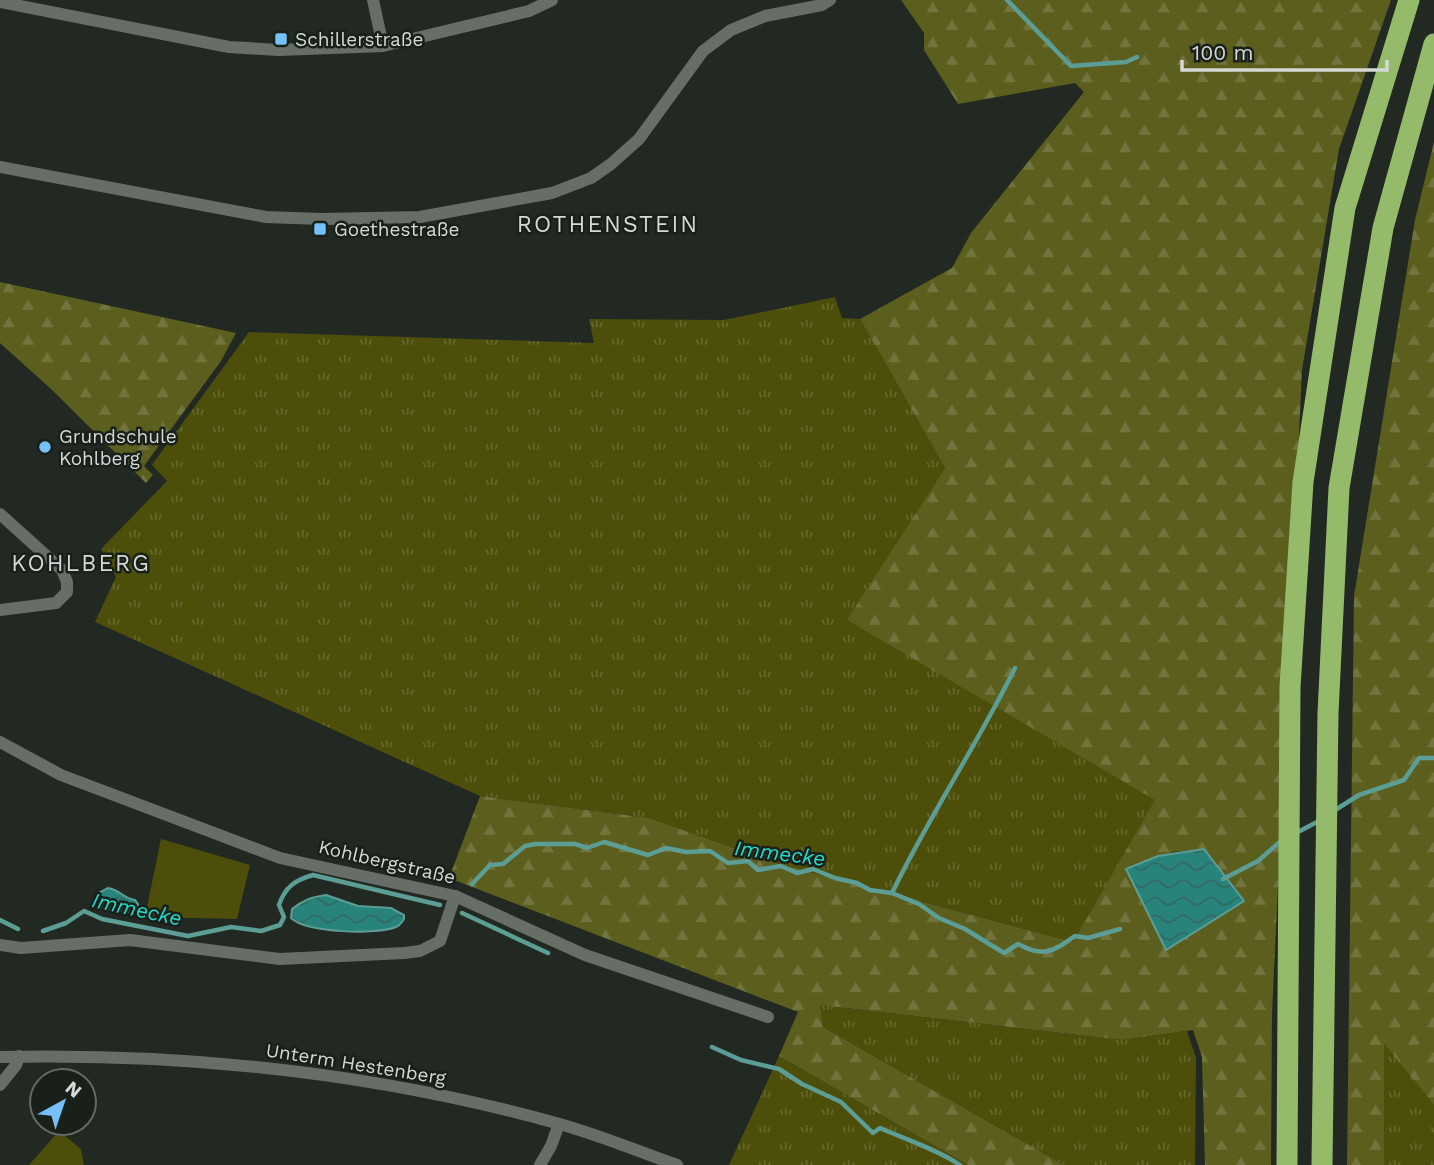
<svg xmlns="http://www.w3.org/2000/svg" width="1434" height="1165" viewBox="0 0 1434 1165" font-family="'Work Sans',sans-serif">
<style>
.grass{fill:url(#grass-tufts)}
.forest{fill:url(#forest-firs);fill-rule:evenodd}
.park{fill:#4c4e0a}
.water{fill:url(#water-waves);stroke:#5c9e96;stroke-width:2}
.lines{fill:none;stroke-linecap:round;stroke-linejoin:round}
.stream{stroke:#5c9e96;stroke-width:4.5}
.street{stroke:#666e67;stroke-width:12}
.highway{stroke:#95bb6a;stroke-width:21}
.poi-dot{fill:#75c0f6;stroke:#192019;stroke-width:2.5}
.labels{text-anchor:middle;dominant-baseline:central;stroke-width:5;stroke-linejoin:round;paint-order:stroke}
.poi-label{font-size:19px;fill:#d4d9d5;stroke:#192019;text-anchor:start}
.street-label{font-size:19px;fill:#d4d9d5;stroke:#192019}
.water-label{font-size:21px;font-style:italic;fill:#20dbcb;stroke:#192019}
.quarter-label{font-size:23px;letter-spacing:2px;fill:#d4d9d5;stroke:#192019}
</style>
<defs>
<pattern id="grass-tufts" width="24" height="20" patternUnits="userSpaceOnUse" patternTransform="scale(1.75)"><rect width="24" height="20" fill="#4c4e0a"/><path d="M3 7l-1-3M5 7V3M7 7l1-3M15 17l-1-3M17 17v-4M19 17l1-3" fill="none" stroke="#65672d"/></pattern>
<pattern id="forest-firs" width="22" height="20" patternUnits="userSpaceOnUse" patternTransform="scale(1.75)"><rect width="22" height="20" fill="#5c5e1e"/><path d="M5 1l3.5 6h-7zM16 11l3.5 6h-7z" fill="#72743e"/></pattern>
<pattern id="water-waves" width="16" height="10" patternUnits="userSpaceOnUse" patternTransform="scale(1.75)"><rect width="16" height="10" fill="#28847b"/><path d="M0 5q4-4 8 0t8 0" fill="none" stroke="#326963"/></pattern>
</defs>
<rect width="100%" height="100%" fill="#222923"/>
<g class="grass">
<polygon points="835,297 842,318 860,319 945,468 848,620 1156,800 1073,942 776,863 649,818 480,796 95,622 116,577 101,549 167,481 152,465 249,332 594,343 589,319 724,320"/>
<polygon points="820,1005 1122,1040 1187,1031 1196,1058 1195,1165 1064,1165 823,1027"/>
<polygon points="1384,1042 1434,1105 1434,1165 1384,1165"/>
<polygon points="779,1056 968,1165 729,1165"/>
</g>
<g class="forest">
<path d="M901 0H1391L1339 149 1302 370 1272 1014 1271 1165H1205L1202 1057 1193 1030 1122 1040 820 1005 823 1027 1064 1165H968L779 1056 798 1012 449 878 480 796 649 818 776 863 1073 942 1155 800 847 620 945 468 860 319 952 268 971 233 1084 92 1075 83 958 104 924 50V33ZM1204 849 1244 901 1166 950 1127 869 1173 852Z"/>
<polygon points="1434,142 1434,1105 1384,1043 1384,1165 1347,1165 1354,596 1415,220"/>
<polygon points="0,282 236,333 221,361 144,466 153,475 146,483 50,388 0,343"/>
</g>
<g class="park">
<polygon points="161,839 250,865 237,919 145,917"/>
<polygon points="59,1131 81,1149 84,1165 29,1165"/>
</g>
<g class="water">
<polygon points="1204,849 1244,901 1166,950 1126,869 1158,856"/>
<path d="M108 888C120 890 123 898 135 900L138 904V910L130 913 103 909 97 902 99 893Z"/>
<path d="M326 895 358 906 391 908 404 915V919C401 923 401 925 396 927 377 935 307 933 291 918L292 909C303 900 312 897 326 895Z"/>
</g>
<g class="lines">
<g class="stream">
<polyline points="1007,0 1071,66 1126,62 1137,57"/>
<polyline points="1332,812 1359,795 1404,780 1419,758 1434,758"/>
<polyline points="1296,833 1319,821"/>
<polyline points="1223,879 1258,861 1282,840"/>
<path d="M472 884 490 865 503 864 525 846 535 844H575L587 848 604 842 648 855 666 848 686 852 710 851 728 863 748 861 758 870 781 866 797 873 813 869 835 878 857 883 870 890 892 893 919 904 939 918 965 929 1004 953 1018 944C1044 958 1052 952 1075 936L1088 938 1120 929"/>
<path d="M892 893C929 816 977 745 1015 668"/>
<polyline points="462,913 548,953"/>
<polyline points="0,920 18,929"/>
<path d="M43 931 66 923 84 911 102 919 188 936 231 927 261 931 280 925 284 917 279 905C285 887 295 880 313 875L440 905"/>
<path d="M712 1047 741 1060 779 1069 802 1084 841 1102 873 1133 880 1128C907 1140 936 1149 960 1165"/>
</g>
<g class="street">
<polyline points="373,0 383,46"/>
<polyline points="0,2 229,47 279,50 383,46 529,11 552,0"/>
<polyline points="0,167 266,217 322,219 420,217 552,193 591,178 611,164 639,139 703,51 731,30 765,16 822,5 830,0"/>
<polyline points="0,514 62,570 67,582 67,592 56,603 0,610"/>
<polyline points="0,742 61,775 280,858 455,896 585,955 768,1017"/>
<polyline points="0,945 21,948 130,940 280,959 404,953 420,951 440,941 455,896"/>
<path d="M0 1057C187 1053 376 1073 556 1123 597 1134 637 1151 677 1165"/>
<polyline points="0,1085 16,1065 19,1056"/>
<polyline points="540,1165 551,1146 559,1124"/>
</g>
<g class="highway">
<polyline points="1287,1165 1290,687 1303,482 1345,208 1409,0"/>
<polyline points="1322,1165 1328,713 1339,488 1383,228 1434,44"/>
</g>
</g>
<g class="poi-dot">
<rect x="274" y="32" width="14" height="14" rx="3.5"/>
<rect x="313" y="222" width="14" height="14" rx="3.5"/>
<circle cx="45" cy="447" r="7"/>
</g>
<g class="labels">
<g class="poi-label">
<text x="295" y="39">Schillerstraße</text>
<text x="334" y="229">Goethestraße</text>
<text x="59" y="436">Grundschule<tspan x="59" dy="22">Kohlberg</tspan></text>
</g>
<g class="street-label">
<text transform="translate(387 862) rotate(13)">Kohlbergstraße</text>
<text transform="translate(356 1064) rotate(9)">Unterm Hestenberg</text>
</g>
<g class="water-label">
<text transform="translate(780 853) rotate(7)">Immecke</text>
<text transform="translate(137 909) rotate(12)">Immecke</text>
</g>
<g class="quarter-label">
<text x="608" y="224">ROTHENSTEIN</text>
<text x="81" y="563">KOHLBERG</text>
</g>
</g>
<g transform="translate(63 1102) rotate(40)"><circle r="33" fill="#192019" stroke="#646a64" stroke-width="2"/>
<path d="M0-5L12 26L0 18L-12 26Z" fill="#75c0f6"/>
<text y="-10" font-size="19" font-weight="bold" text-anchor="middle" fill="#d4d9d5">N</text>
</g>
<path d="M1182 60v10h205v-10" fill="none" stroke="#d4d9d5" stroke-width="3.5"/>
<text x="1192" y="60" font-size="21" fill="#d4d9d5" stroke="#192019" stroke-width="5" paint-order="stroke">100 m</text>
</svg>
